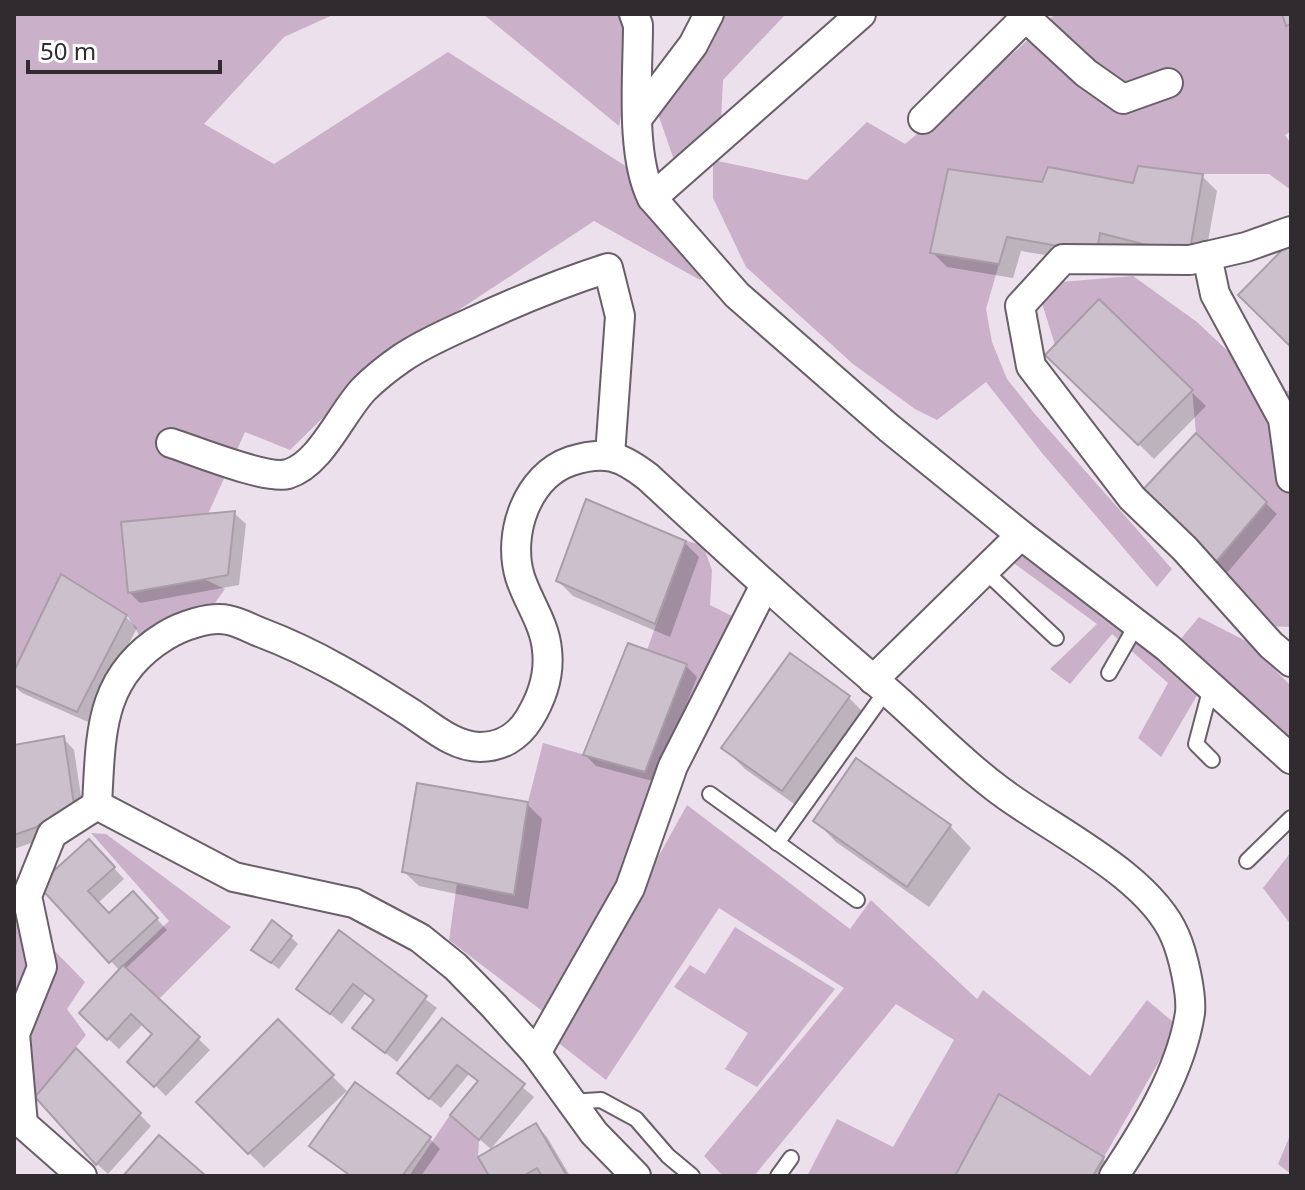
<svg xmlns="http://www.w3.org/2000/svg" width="1305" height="1190" viewBox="0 0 1305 1190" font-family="'Noto Sans',sans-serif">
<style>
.green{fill:#cab1c9}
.shadow{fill:#0003}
.building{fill:#cbc0cb;stroke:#a99ea8;stroke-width:2}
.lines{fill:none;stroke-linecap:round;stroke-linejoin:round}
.lane-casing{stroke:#695f69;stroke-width:18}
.street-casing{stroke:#695f69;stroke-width:32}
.lane{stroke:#fff;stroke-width:14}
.street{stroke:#fff;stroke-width:28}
</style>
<rect width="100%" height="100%" fill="#ece0ec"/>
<g class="green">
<polygon points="14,14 335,14 284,37 204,124 274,164 448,52 627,167 719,263 700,280 594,221 430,329 340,401 290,450 245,432 208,514 121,522 128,592 204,579 225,589 202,621 141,638 127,615 14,671"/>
<polygon points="483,14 624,14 635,42 619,126"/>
<polygon points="718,14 786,14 723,80 721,121 674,160 658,114"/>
<polygon points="1055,14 1282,14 1286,26 1291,24 1291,131 1285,135 1291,144 1291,190 1269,174 1203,174 1138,166 1133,183 1048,167 1042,182 949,169 930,252 999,264 986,309 992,342 1007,379 1034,413 1172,569 1157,587 1042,453 986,382 937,420 915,409 853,364 746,267 713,198 713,160 807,180 867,122 905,144 1018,49"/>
<polygon points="1133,276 1197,322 1268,389 1291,391 1291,627 1267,626 1215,563 1267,502 1196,433 1192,390 1099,299 1055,345 1036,284"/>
<polygon points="686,541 703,545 712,570 710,605 742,621 550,1017 449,940 457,883 514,895 528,802 543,743 645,772 686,665 647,650"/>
<polygon points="1024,543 1202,687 1161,757 1138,738 1168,683 1112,634 1070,684 1050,669 1097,624 1011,561"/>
<polygon points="1199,617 1246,641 1291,686 1291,748 1179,641"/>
<polygon points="687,805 850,929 871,900 977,999 983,990 1090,1076 1147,1000 1179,1027 1104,1157 999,1094 955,1176 807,1176 837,1119 893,1147 954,1040 896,1004 754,1176 723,1176 704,1156 844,988 719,908 606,1080 556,1041"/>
<polygon points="91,833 106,834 231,927 159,999 123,965 169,921"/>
<polygon points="1291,852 1291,925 1263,888"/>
<polygon points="14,920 42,967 15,1034 14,1125"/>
<polygon points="735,927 835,989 757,1087 725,1069 748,1033 674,987 690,965 705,974"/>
<polygon points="45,941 85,982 67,1009 86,1035 35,1097 23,1038"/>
<polygon points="450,1115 479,1140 478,1157 489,1176 409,1176"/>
<polygon points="1291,1133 1291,1174 1278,1164"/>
</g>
<g class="shadow">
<polygon points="1202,176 1217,191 1203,269 1112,266 1021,251 1013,278 947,267 932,252 1043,184 1135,186"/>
<polygon points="1099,302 1206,406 1154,459 1048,355"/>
<polygon points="1196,436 1277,514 1227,573 1150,507"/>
<polygon points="235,514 246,524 239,585 140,603 129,592"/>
<polygon points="684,542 699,557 670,637 573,596 558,581"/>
<polygon points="126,617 137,628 88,722 22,693 14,686 14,676"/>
<polygon points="791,656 849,698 870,719 804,811 745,769 724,748"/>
<polygon points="686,666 697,677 656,782 596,766 585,755"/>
<polygon points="63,738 74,750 84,816 45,838 14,849 14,747"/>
<polygon points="527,804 542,819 528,909 419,886 404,872"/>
<polygon points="815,820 950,826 971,848 929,907 836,842"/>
<polygon points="100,853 124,879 98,903 109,916 144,905 167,930 125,969 210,1050 166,1096 130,1061 155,1034 144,1023 119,1049 81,1013 120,971 41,886"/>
<polygon points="340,933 437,1008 397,1062 354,1028 375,1001 365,994 342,1024 299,988"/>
<polygon points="291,937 298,944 279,969 254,950"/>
<polygon points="443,1020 534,1097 491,1149 464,1126 479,1083 469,1074 441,1108 411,1084"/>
<polygon points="278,1022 347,1091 264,1168 199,1102"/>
<polygon points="76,1051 151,1126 108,1174 97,1164"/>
<polygon points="536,1125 547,1137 570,1176 491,1176"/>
<polygon points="429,1138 440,1149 421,1176 349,1176 312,1146"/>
<polygon points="1102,1158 1117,1173 1115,1176 957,1176"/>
</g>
<g class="building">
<polygon points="1282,14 1291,14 1291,24 1286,26"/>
<polygon points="1138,166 1203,174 1189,256 1100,233 1097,253 1007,237 999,264 930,253 948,169 1042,182 1048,167 1133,183"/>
<polygon points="1291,241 1291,347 1238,295"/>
<polygon points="1099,299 1193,390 1138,445 1045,355"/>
<polygon points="1196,433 1267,502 1215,563 1137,496"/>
<polygon points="586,499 686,541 655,624 556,581"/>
<polygon points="235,511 228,575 128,593 121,522"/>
<polygon points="61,574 127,615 77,712 14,685 14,671"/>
<polygon points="628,643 687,664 645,772 583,755"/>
<polygon points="790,653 850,696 782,791 721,748"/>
<polygon points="64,736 74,805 34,828 14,835 14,745"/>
<polygon points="856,758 951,825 907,887 813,821"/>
<polygon points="417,783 528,802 514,895 402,872"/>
<polygon points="89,839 115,867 88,891 109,913 133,891 158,918 109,963 38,885"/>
<polygon points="272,920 292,936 271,963 251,950"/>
<polygon points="339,930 427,996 385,1053 352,1028 374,1000 353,984 330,1014 296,989"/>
<polygon points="123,965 200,1037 154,1087 127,1062 152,1034 131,1014 107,1040 79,1013"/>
<polygon points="442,1018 525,1084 479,1140 450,1115 478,1081 457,1065 429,1099 397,1073"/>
<polygon points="278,1019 334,1075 248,1154 196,1102"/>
<polygon points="76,1048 141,1113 96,1165 35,1097"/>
<polygon points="355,1082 431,1137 402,1176 351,1176 309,1146"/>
<polygon points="999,1094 1104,1157 1093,1176 955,1176"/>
<polygon points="536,1123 567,1176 542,1176 537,1168 523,1176 489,1176 478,1157"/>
<polygon points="159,1135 206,1176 123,1176"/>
</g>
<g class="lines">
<g class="lane-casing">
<g id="lane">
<polyline points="985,571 1056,638"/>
<polyline points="1109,673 1137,624"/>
<polyline points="1211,687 1196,744 1212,760"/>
<polyline points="710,794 857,900"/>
<polyline points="777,843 886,691"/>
<polyline points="1247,861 1291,818"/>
<polyline points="570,1102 601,1100 636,1119 668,1156 692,1176"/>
<polyline points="778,1176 791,1158"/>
</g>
</g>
<g class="street-casing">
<g id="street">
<path d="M634 14 638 25C638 74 630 155 652 198L737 295 889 428 1021 535 1168 648 1291 759"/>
<polyline points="1022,14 1086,73 1123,99 1168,83"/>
<polyline points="637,119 693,45 709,14"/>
<polyline points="923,119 1029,14"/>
<polyline points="652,198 861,14"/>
<polyline points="1291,231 1246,247 1190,260 1063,259 1020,306 1031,366 1132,498 1185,549 1271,645 1291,662"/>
<polyline points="1207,256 1215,294 1283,419 1291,478"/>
<path d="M171 443C196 451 266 480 288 474 321 464 341 413 364 389 375 378 389 367 402 358 424 343 448 333 472 322 517 301 561 283 608 268L620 316 610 455"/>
<polyline points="873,680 1021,535"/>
<polyline points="536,1053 630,888 673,766 765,585"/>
<polyline points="82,1176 23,1124 15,1034 42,967 27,896 52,834 97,805"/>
<path d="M636 1176 594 1133 536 1053 494 1006 456 967 420 938 354 903 234 877 97 805C101 735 98 677 165 636 181 626 210 616 228 620 240 622 251 629 262 633 315 653 363 682 411 713 431 726 454 747 480 747 501 747 518 737 529 719 542 698 550 675 547 650 545 624 528 602 520 577 507 534 527 476 571 461 605 450 621 456 648 477 727 550 805 622 887 691 923 722 957 758 995 787 1047 828 1148 873 1175 936 1183 954 1192 994 1190 1013 1181 1071 1146 1128 1114 1176"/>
</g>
</g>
<use href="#lane" class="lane"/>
<use href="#street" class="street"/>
</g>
<rect width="1305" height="1190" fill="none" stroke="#302b2f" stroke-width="32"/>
<path d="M28 60v12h192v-12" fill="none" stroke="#302b2f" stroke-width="4"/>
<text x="40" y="60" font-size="24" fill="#302b2f" stroke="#ffffff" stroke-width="6" paint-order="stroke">50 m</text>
</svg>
